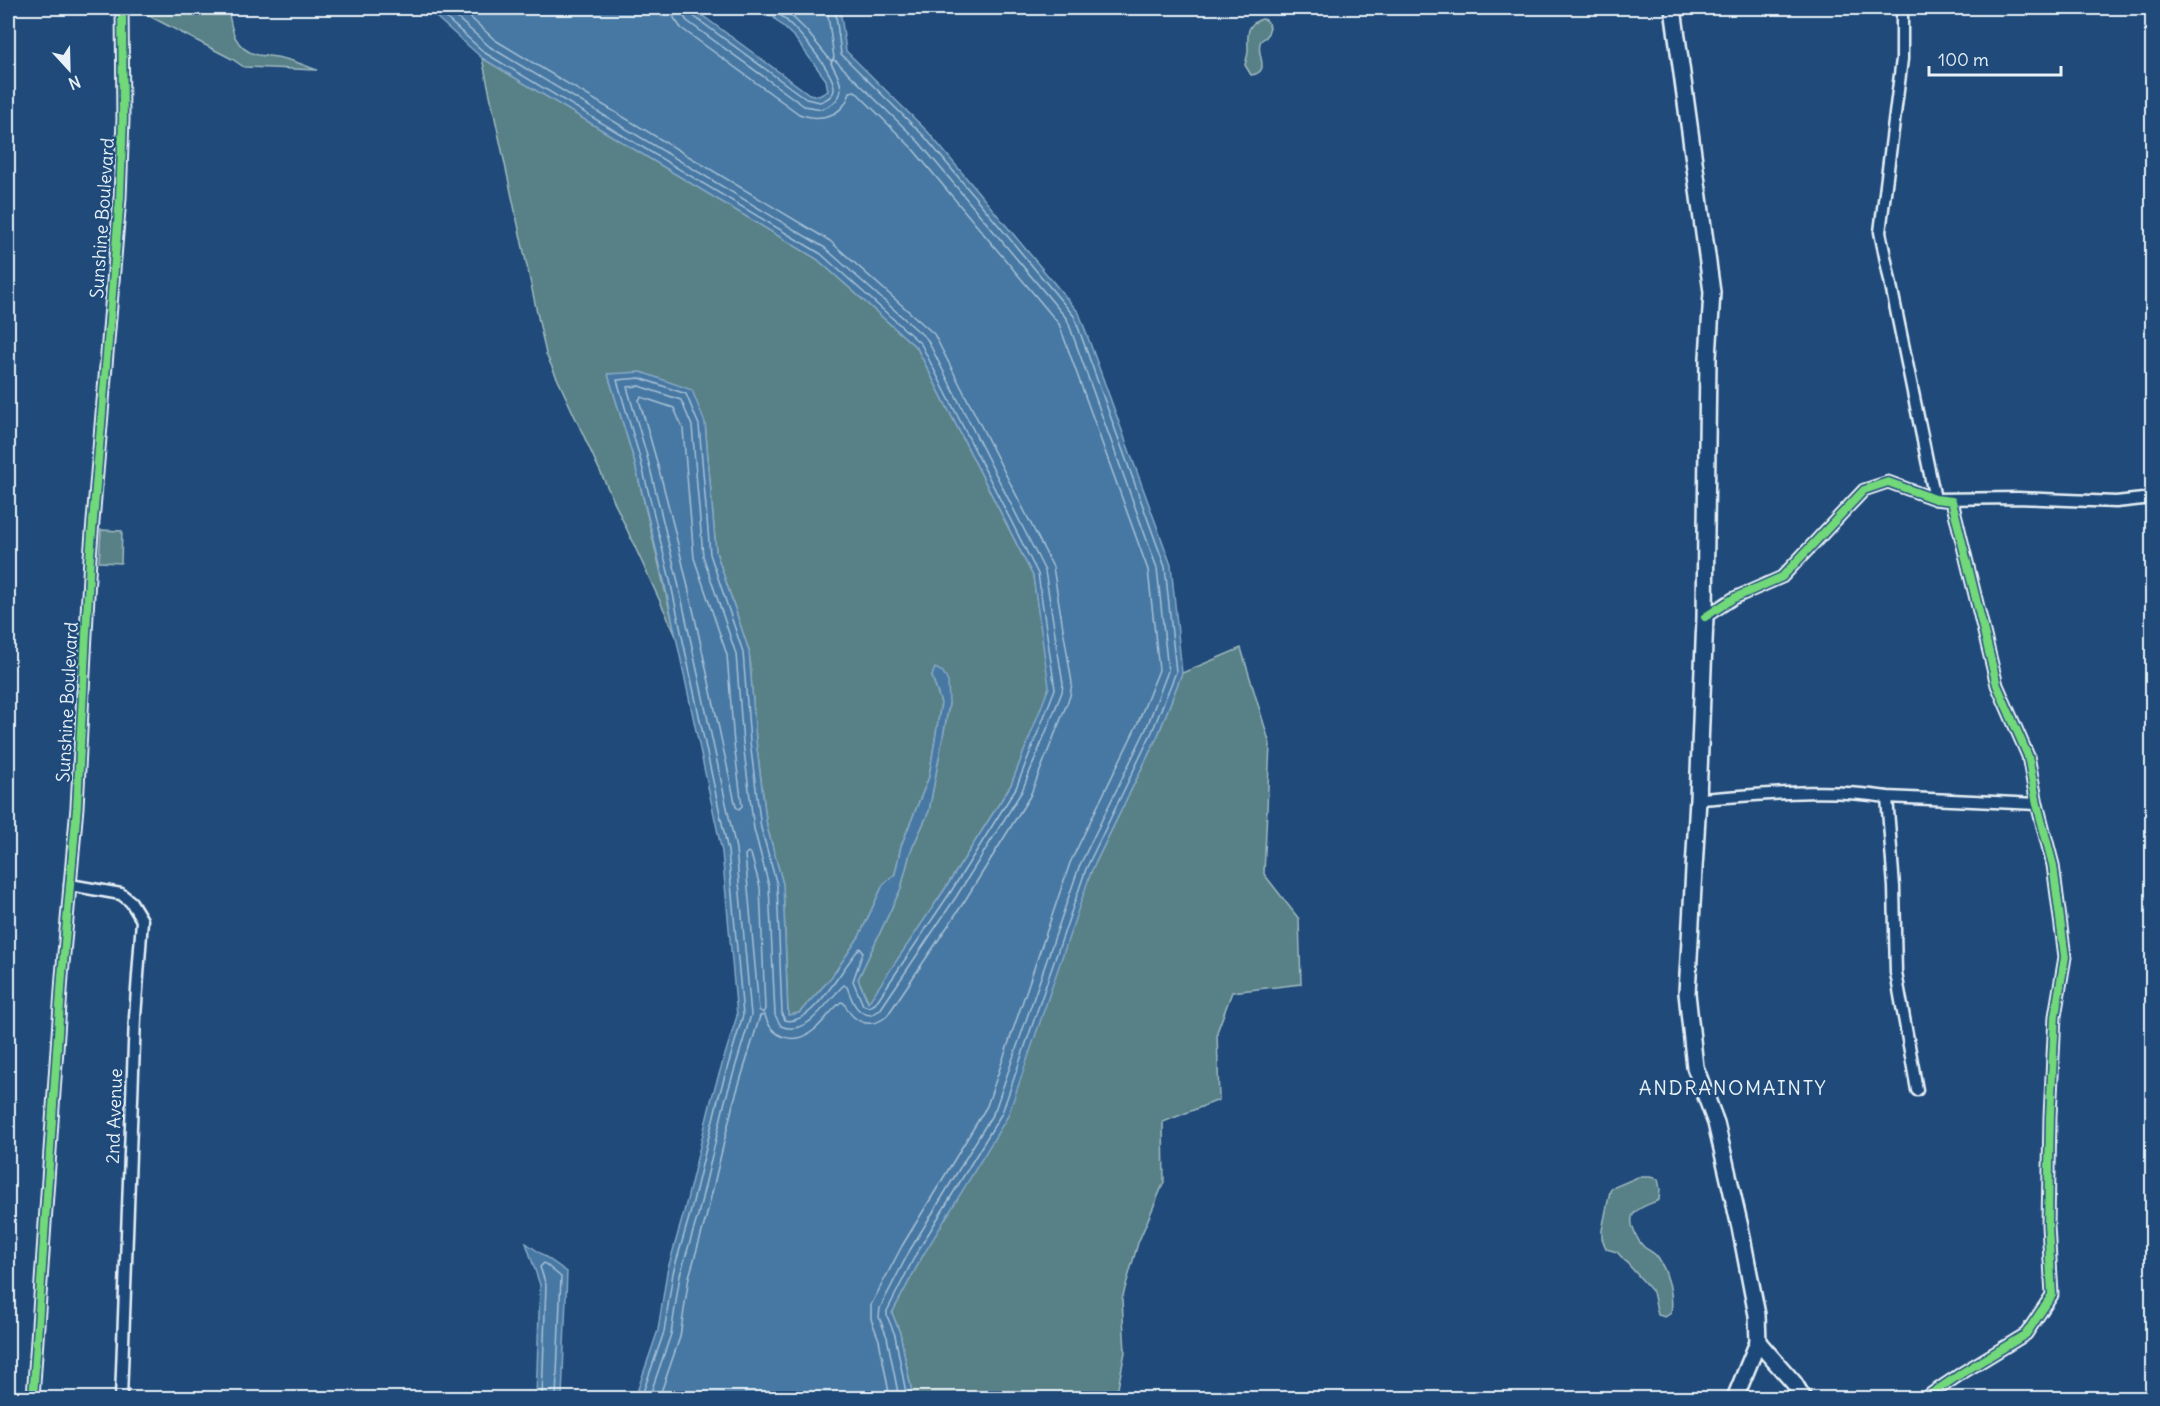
<svg xmlns="http://www.w3.org/2000/svg" width="2160" height="1406" viewBox="0 0 2160 1406" font-family="Delius,sans-serif">
<style>
.green{fill:#588187;stroke:#a0b9c0;stroke-width:1.5}
.water{fill:#4678a3;stroke:#87a8c5;stroke-width:1.5}
.lines{fill:none;stroke-linecap:round;stroke-linejoin:round}
.shore{stroke:#a7c1d6;stroke-width:1.5}
.street-casing{stroke:#e8f1f8;stroke-width:15}
.secondary-casing{stroke:#e8f1f8;stroke-width:20}
.street{stroke:#1f4a7a;stroke-width:10}
.secondary{stroke:#1f4a7a;stroke-width:15}
.cycleway-casing{stroke:#1f4a7a;stroke-width:11}
.cycleway{stroke:#71d979;stroke-width:8}
.labels{text-anchor:middle;dominant-baseline:central;stroke-width:5;stroke-linejoin:round;paint-order:stroke}
.street-label{font-size:18px;fill:#e8f1f8;stroke:#1f4a7a}
.neighbourhood-label{font-size:20px;letter-spacing:1.5px;fill:#e8f1f8;stroke:#1f4a7a}
</style>
<rect width="100%" height="100%" fill="#1f4a7a"/>
<filter id="ink" filterUnits="userSpaceOnUse"><feTurbulence type="fractalNoise" baseFrequency=".0167" numOctaves="2"/><feDisplacementMap in="SourceGraphic" scale="12" xChannelSelector="R" yChannelSelector="G"/><feConvolveMatrix kernelMatrix="1 2 1 2 8 2 1 2 1" color-interpolation-filters="sRGB"/></filter>
<g filter="url(#ink)">
<g class="green">
<path d="M134 8H228C231 28 234 50 258 55 265 56 273 56 281 58 293 60 305 66 317 70L244 67 232 59Z"/>
<path d="M1262 19 1266 20 1270 27C1269 30 1268 33 1267 36 1264 40 1261 38 1260 43 1256 55 1272 72 1251 75L1245 65C1246 60 1248 55 1248 50 1248 36 1245 24 1262 19Z"/>
<polygon points="482,58 817,259 917,348 1033,576 1050,687 1011,785 945,889 869,1003 858,979 901,888 910,853 929,811 949,704 932,676 941,703 929,777 901,846 895,874 883,885 859,937 831,978 799,1013 788,1016 783,884 767,827 756,741 749,651 716,552 705,423 608,374 634,460 676,636 546,354"/>
<polygon points="101,530 122,531 121,563 99,562"/>
<polygon points="1241,648 1270,744 1264,874 1299,919 1301,984 1232,992 1217,1032 1219,1100 1163,1122 1164,1182 1138,1243 1122,1299 1125,1352 1116,1398 913,1398 900,1333 892,1313 922,1257 1091,872 1158,735 1182,673"/>
<path d="M1638 1177H1650L1658 1179 1660 1189 1659 1200C1643 1207 1625 1210 1634 1231 1636 1236 1639 1242 1644 1247 1649 1251 1654 1252 1658 1258 1668 1273 1674 1295 1671 1313L1665 1317 1658 1315 1653 1292 1617 1252 1606 1249 1602 1238V1230L1610 1191 1612 1188Z"/>
</g>
<g class="water">
<polygon points="426,8 692,8 809,94 819,96 828,91 826,80 795,38 772,16 758,12 752,8 840,8 846,51 928,132 1079,313 1171,565 1182,673 1158,735 1091,872 1008,1116 922,1257 892,1313 900,1333 913,1398 635,1398 658,1330 667,1272 684,1212 712,1097 737,1016 722,852 664,581 634,460 608,374 641,372 692,390 705,423 716,552 749,651 756,741 767,827 783,884 788,1015 799,1013 831,978 859,937 883,885 895,874 901,846 929,777 941,703 932,676 935,668 943,672 948,682 949,704 929,811 910,853 901,888 858,979 868,1003 945,889 1011,785 1049,687 1033,576 917,348 817,259 482,58"/>
<polygon points="526,1243 567,1272 562,1398 536,1398 540,1285"/>
</g>
<g class="lines">
<g class="shore">
<path d="M435 8 485 53 821 254 921 344 1038 574 1055 689 1016 788 950 893 875 1004 869 1007 863 1005 853 981 863 952 860 948C844 964 812 1028 785 1020L782 1014 777 885 761 828 750 742 743 652 710 554 699 425 686 394 640 378 617 380 640 458 670 580 728 851 743 1015 718 1099 690 1214 673 1273 664 1332 641 1398"/>
<path d="M446 8 490 47 825 248 927 339 1045 571 1063 684 1062 692 1022 791 956 897 880 1010 871 1015C855 1014 852 999 847 987L844 985C827 1000 808 1038 781 1026L775 1015 769 886 754 829 743 743 736 654 703 556 692 426 681 400 639 386 627 387 647 456 677 578 736 849 751 1015 725 1101 698 1215 680 1275 671 1334 649 1398"/>
<path d="M460 8 495 40 830 241 934 334 1053 567 1072 683 1070 696 1030 796 964 902 887 1016C869 1031 852 1021 844 1003L841 1002C831 1010 824 1022 814 1030 795 1046 771 1038 765 1015L760 1016 733 1104 706 1218 689 1277 680 1337 659 1398"/>
<path d="M673 8 674 18 681 28 799 114C821 122 844 116 850 92L855 91 911 147 1059 324 1148 570 1159 670 1137 725 1070 863 987 1106 902 1246 871 1305V1319L879 1340 890 1398"/>
<path d="M682 8 683 15 687 21 804 106 822 109C848 99 843 83 831 63L833 60 836 61 918 141 1067 319 1157 568 1168 671 1146 729 1079 867 995 1110 910 1250 880 1308 879 1317 887 1337 899 1398"/>
<path d="M689 8 692 15 806 99 820 102C825 100 833 97 834 90 836 73 791 21 776 12 772 9 767 9 763 8"/>
<polyline points="783,8 805,29 831,61 834,58 827,8"/>
<polyline points="835,8 841,54 924,136 1074,316 1165,567 1176,672 1152,732 1086,869 1002,1113 916,1254 887,1311 887,1316 895,1335 907,1398"/>
<path d="M641 397 674 408 683 429 694 558 727 655 734 744 742 806 739 809 736 807C706 671 680 534 639 400Z"/>
<polygon points="748,852 751,854 760,887 765,1009 763,1013 759,1010 745,855"/>
<polyline points="542,1398 546,1285 540,1267 544,1263 561,1277 556,1398"/>
</g>
<g class="street-casing">
<g id="street">
<polyline points="1902,8 1902,59 1880,232 1935,499 2018,498 2116,502 2152,498"/>
<polyline points="1705,617 1734,598 1782,577 1864,490 1888,482 1935,499 1952,501 1997,685 2028,756 2037,804 2053,865 2065,957 2055,1016 2050,1116 2048,1225 2052,1295 2026,1334 1962,1373 1925,1398"/>
<polyline points="1887,797 1894,887 1896,973 1917,1090"/>
<path d="M1698 799C1760 795 1825 787 1887 797L2037 804"/>
<polyline points="70,885 121,894 131,902 142,920 135,1017 121,1398"/>
<polyline points="33,1398 62,976 77,807 90,557 120,198 123,119 122,8"/>
</g>
</g>
<g class="secondary-casing">
<g id="secondary">
<polyline points="1673,8 1712,292 1708,358 1705,617 1698,799 1687,993 1695,1067 1716,1123 1740,1227 1757,1315 1758,1342 1735,1398"/>
<polyline points="1758,1342 1794,1383 1803,1398"/>
</g>
</g>
<use href="#street" class="street"/>
<use href="#secondary" class="secondary"/>
<g class="cycleway-casing">
<g id="cycleway">
<polyline points="1705,617 1734,598 1782,577 1864,490 1888,482 1935,499 1952,501 1997,685 2028,756 2037,804 2053,865 2065,957 2055,1016 2050,1116 2048,1225 2052,1295 2026,1334 1962,1373 1925,1398"/>
<polyline points="33,1398 62,976 77,807 90,557 120,198 123,119 122,8"/>
</g>
</g>
<use href="#cycleway" class="cycleway"/>
</g>
</g>
<g class="labels">
<g class="street-label">
<text transform="translate(102 218) rotate(-86)">Sunshine Boulevard</text>
<text transform="translate(67 702) rotate(-87)">Sunshine Boulevard</text>
<text transform="translate(114 1116) rotate(-88)">2nd Avenue</text>
</g>
<g class="neighbourhood-label">
<text x="1733" y="1087">ANDRANOMAINTY</text>
</g>
</g>
<rect width="2160" height="1406" fill="none" stroke="#1f4a7a" stroke-width="30"/>
<rect x="15" y="15" width="2130" height="1376" fill="none" stroke="#e8f1f8" stroke-width="2" filter="url(#ink)"/>
<g transform="translate(69 69) rotate(158)" stroke="#1f4a7a" stroke-width="4.5" paint-order="stroke">
<path d="M0-4.5L10 22L0 15L-10 22Z" fill="#e8f1f8"/>
<text y="-9" font-size="16" font-weight="bold" text-anchor="middle" fill="#e8f1f8">N</text>
</g>
<path d="M1929 66v9h132v-9" fill="none" stroke="#e8f1f8" stroke-width="3"/>
<text x="1938" y="66" font-size="18" fill="#e8f1f8" stroke="#1f4a7a" stroke-width="4.5" paint-order="stroke">100 m</text>
</svg>
